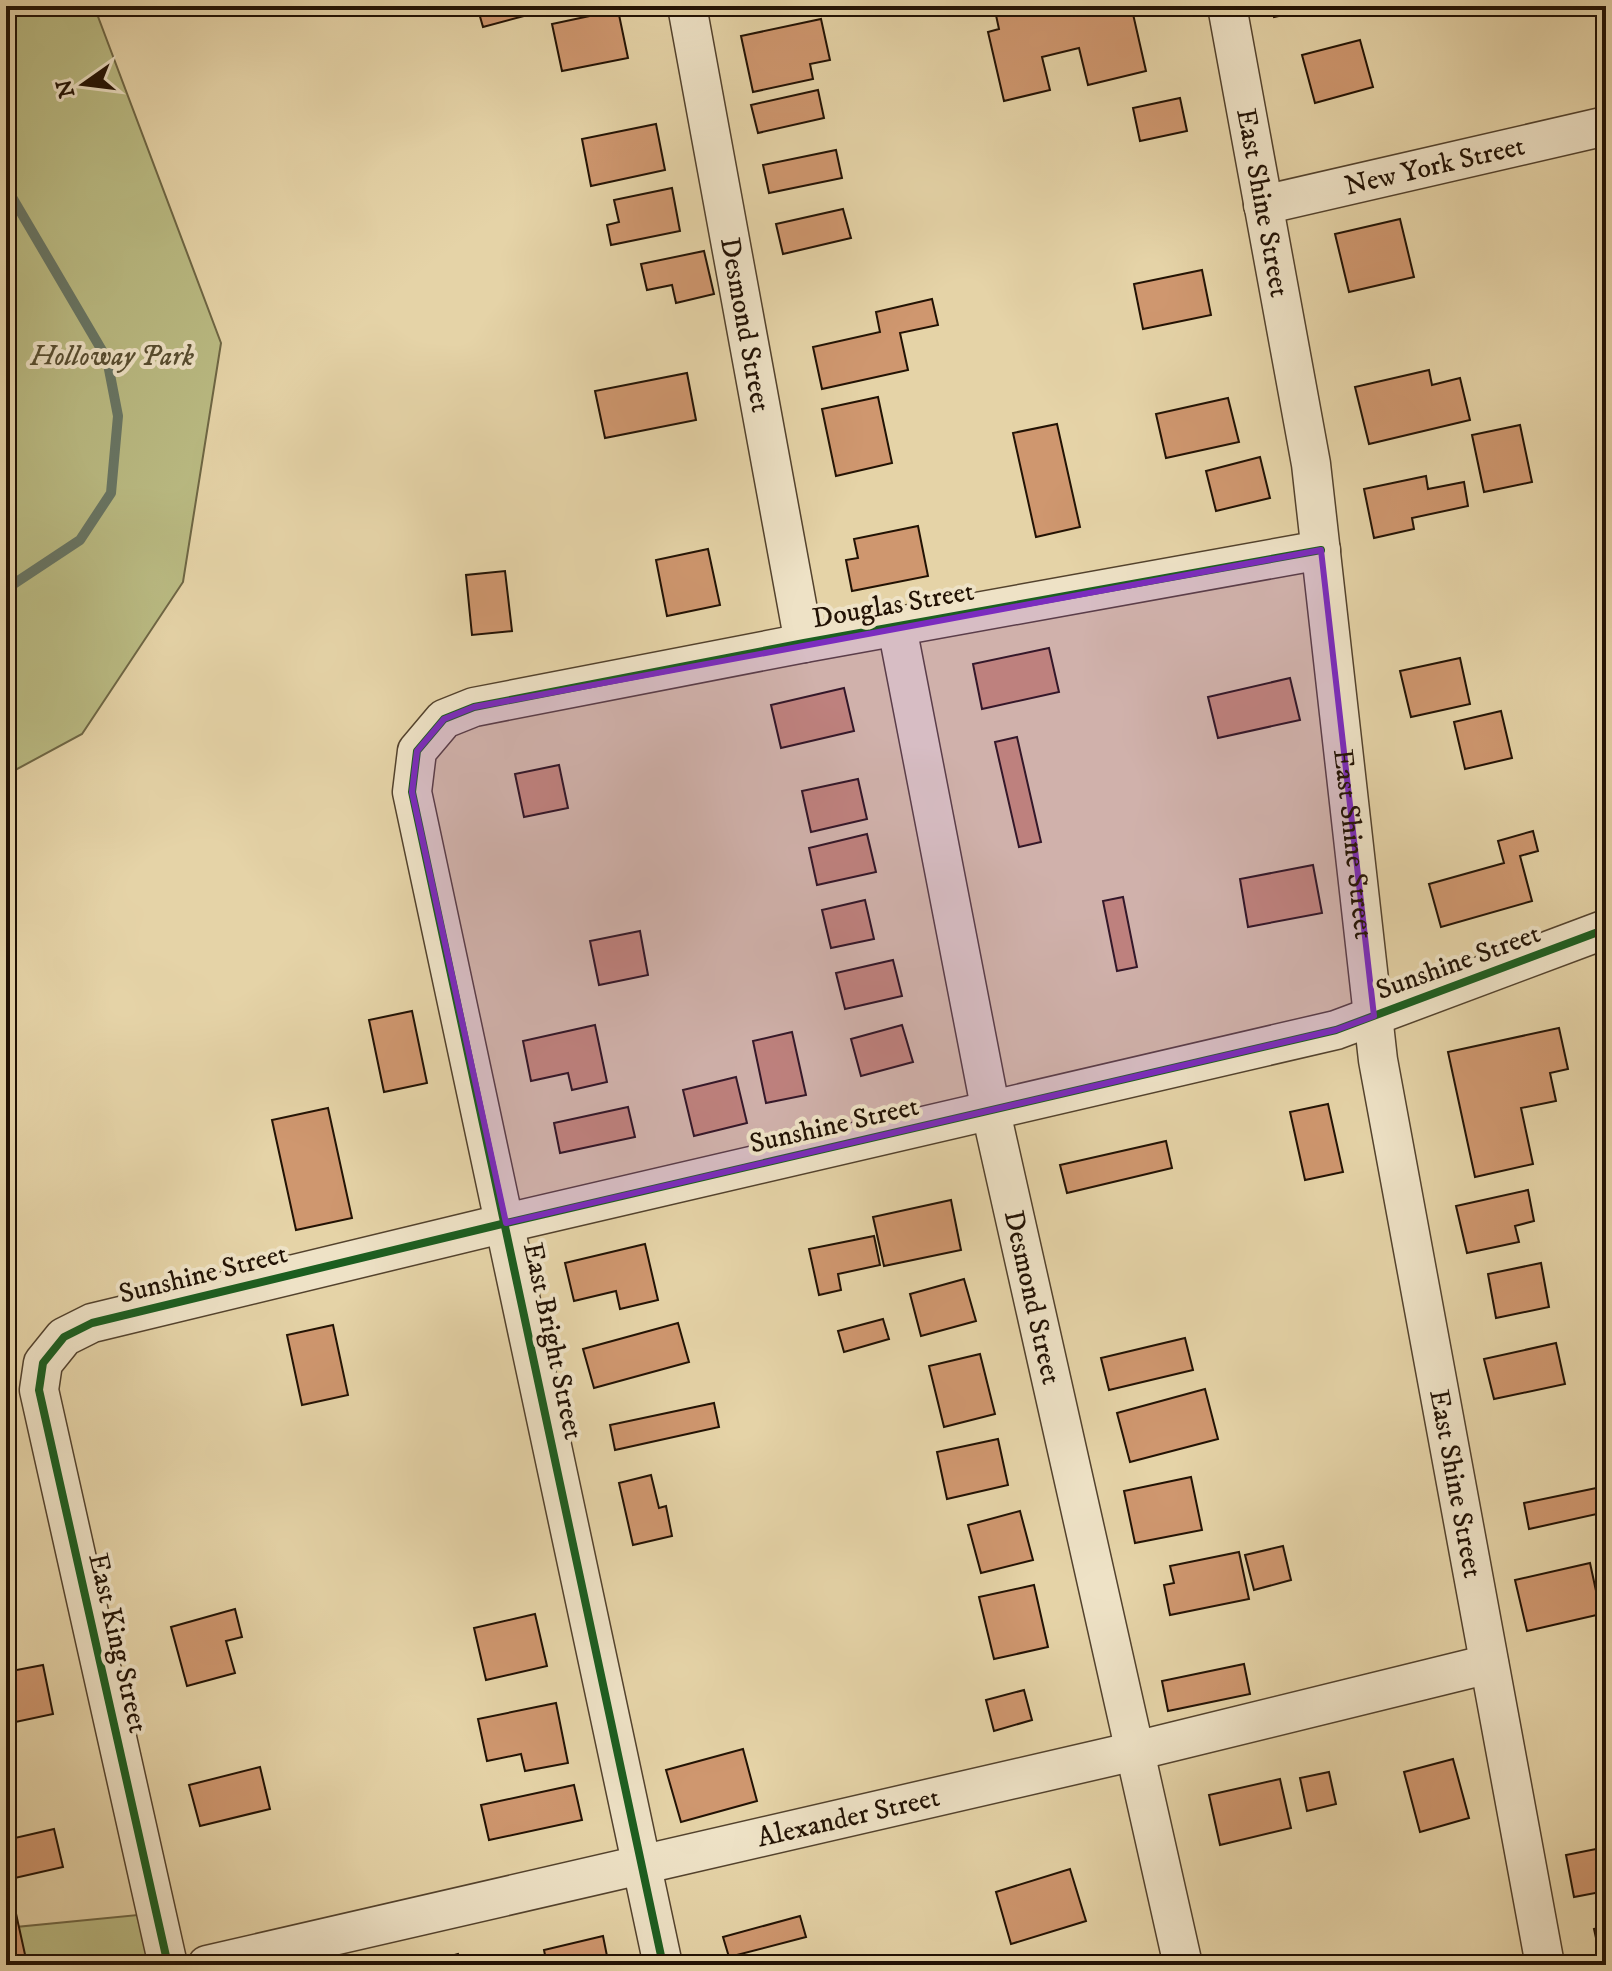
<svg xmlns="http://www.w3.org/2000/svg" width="1612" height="1971" viewBox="0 0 1612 1971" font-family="'IM FELL DW Pica',serif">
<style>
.green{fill:#babb83;stroke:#6e6644;stroke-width:2}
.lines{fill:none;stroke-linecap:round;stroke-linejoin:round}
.stream{stroke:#687665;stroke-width:10}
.building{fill:#cf976f;stroke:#221204;stroke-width:2}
.minor-casing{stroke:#53422d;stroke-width:41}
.minor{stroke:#eee2c6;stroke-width:38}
.cycleway-casing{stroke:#eee2c6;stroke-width:13}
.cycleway{stroke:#1b5e20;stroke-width:8}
.marked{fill:#7b2cbf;fill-opacity:0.2;stroke:#7b2cbf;stroke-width:6;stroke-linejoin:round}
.labels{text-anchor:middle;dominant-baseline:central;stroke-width:8;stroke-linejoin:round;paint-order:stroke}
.street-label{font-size:28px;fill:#221204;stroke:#eee2c6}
.park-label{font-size:28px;font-style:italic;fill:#574d30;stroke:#eee2c6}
</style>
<rect width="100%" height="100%" fill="#e5d3a7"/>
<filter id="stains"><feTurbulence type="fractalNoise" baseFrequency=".0025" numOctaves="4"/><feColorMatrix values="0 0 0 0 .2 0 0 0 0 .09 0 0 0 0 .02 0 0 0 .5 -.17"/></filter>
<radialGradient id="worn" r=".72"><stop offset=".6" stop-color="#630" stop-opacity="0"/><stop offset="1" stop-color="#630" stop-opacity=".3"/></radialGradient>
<g class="green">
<polygon points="6,6 94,6 221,343 183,582 82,734 6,775"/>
<polygon points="158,1913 167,1965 6,1965 6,1928"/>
</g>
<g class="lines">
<polyline class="stream" points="6,187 107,359 118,416 111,493 80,540 6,589"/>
</g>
<g class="building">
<polygon points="477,6 553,6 554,8 483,27"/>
<polygon points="994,6 1154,6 1155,9 1133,14 1146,71 1088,85 1079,48 1042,57 1050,90 1004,101 988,32 999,29"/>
<polygon points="1271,6 1324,6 1274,17"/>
<polygon points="618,10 628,58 562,71 552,24"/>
<polygon points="821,19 830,60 810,64 813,79 753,92 741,36"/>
<polygon points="1360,40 1373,87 1315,103 1302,55"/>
<polygon points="818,90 824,118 758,133 751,105"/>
<polygon points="1180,98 1187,131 1140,141 1133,108"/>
<polygon points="656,124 665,170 591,186 582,139"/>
<polygon points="836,150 842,178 769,193 763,165"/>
<polygon points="672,188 680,231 611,245 607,225 619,222 614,200"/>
<polygon points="843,209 851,238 783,254 776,224"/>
<polygon points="1400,219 1414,277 1349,292 1335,234"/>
<polygon points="704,251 714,294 676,303 672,285 647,290 641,264"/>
<polygon points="1202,270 1211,315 1143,329 1134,284"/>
<polygon points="932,299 938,325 900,333 908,370 822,389 813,347 880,332 876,312"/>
<polygon points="1429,370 1432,385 1460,378 1470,420 1369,444 1355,387"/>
<polygon points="687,373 696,420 605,438 595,391"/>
<polygon points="878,397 892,463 836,476 822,409"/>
<polygon points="1228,398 1239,442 1166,458 1156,414"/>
<polygon points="1057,424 1080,527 1036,537 1013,433"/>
<polygon points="1520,425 1532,482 1484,492 1472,435"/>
<polygon points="1260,457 1270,498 1216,511 1206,471"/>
<polygon points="1426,476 1428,489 1464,482 1468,506 1412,518 1414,529 1374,538 1364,489"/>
<polygon points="918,526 928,576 852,591 846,560 858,558 854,539"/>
<polygon points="708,549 720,605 667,616 656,560"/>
<polygon points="505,571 512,631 472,635 466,575"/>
<polygon points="1049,648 1059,692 982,709 973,664"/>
<polygon points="1460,658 1470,704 1411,717 1400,671"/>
<polygon points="1290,678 1300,720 1218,738 1208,697"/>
<polygon points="844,688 854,731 781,748 771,705"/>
<polygon points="1501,711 1512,758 1465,769 1454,722"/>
<polygon points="1017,737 1041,842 1019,847 995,742"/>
<polygon points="559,765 568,808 524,817 515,774"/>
<polygon points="858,779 867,819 811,832 802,791"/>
<polygon points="1533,831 1538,851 1520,856 1532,901 1441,927 1429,884 1504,863 1498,841"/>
<polygon points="867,834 876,872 817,885 809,848"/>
<polygon points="1313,865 1322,913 1248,927 1240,879"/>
<polygon points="1123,897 1137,967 1117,971 1103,901"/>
<polygon points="865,900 874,939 831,948 822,910"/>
<polygon points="640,931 648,975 599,985 590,941"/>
<polygon points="893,960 902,996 845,1009 836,973"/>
<polygon points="412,1011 427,1083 384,1092 369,1020"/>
<polygon points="595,1025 607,1082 572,1090 568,1073 531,1081 523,1041"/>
<polygon points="902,1025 913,1062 861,1076 851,1039"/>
<polygon points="1559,1028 1568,1069 1550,1073 1556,1101 1521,1108 1533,1164 1475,1177 1448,1052"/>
<polygon points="792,1032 806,1095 766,1103 753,1041"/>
<polygon points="736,1077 747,1123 694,1136 683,1090"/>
<polygon points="1328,1104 1343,1172 1305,1180 1290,1112"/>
<polygon points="628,1107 635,1137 560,1153 554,1123"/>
<polygon points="328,1108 352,1218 296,1230 272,1120"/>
<polygon points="1166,1141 1172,1168 1067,1193 1060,1165"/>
<polygon points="1528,1190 1534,1221 1515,1226 1519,1242 1467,1253 1456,1206"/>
<polygon points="951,1200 961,1250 884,1266 873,1217"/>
<polygon points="874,1236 880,1265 838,1274 841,1290 819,1295 809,1249"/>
<polygon points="645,1244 658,1300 620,1309 616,1291 574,1301 565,1263"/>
<polygon points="1541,1263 1549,1307 1496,1318 1488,1274"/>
<polygon points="964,1279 976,1321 921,1336 910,1294"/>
<polygon points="883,1319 889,1339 844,1352 838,1331"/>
<polygon points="678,1323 689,1362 594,1388 583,1349"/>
<polygon points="333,1325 348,1395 302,1405 287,1335"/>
<polygon points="1185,1338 1193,1370 1109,1390 1101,1358"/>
<polygon points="1556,1343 1565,1384 1494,1399 1484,1359"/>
<polygon points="980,1354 995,1414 944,1427 929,1366"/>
<polygon points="1205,1389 1218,1439 1130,1462 1117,1413"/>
<polygon points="714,1403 719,1427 615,1450 610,1425"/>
<polygon points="998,1439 1008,1485 947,1499 937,1452"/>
<polygon points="651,1475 659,1508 666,1506 672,1536 633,1545 619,1483"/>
<polygon points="1191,1477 1202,1530 1135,1543 1124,1491"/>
<polygon points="1606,1486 1606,1512 1529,1529 1524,1503"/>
<polygon points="1020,1511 1033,1560 981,1573 968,1525"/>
<polygon points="1283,1546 1291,1580 1254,1590 1245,1555"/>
<polygon points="1239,1552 1249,1599 1170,1615 1164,1585 1174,1583 1170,1566"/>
<polygon points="1590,1563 1601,1614 1527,1631 1515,1580"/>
<polygon points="1034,1585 1048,1647 994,1659 979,1597"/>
<polygon points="235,1609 242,1637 226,1641 235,1673 187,1686 171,1627"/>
<polygon points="535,1614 547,1666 486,1680 474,1628"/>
<polygon points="1244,1664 1250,1694 1168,1711 1162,1681"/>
<polygon points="43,1665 53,1714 6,1724 6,1672"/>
<polygon points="1024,1690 1032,1720 994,1731 986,1700"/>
<polygon points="556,1703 568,1763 525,1771 521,1754 487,1761 478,1719"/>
<polygon points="743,1749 757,1801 681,1822 666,1770"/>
<polygon points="1453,1759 1469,1818 1420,1832 1404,1772"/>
<polygon points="260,1767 270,1809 200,1826 189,1785"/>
<polygon points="1329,1772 1336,1804 1307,1811 1300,1778"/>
<polygon points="1280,1779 1291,1828 1220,1845 1209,1795"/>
<polygon points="574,1785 582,1820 489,1840 481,1805"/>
<polygon points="54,1829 63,1867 6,1880 6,1840"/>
<polygon points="1606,1847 1606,1891 1574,1897 1566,1855"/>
<polygon points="1070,1869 1086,1921 1011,1944 996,1892"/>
<polygon points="13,1900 26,1959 6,1964 6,1901"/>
<polygon points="800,1916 806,1937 729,1957 723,1937"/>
<polygon points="1606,1926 1606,1965 1602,1965 1594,1929"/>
<polygon points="603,1936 608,1961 599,1965 547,1965 544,1950"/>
<polygon points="458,1954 461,1965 419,1965"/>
</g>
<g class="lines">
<g class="minor-casing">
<g id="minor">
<path id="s1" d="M687 6 804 643"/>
<path id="s2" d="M1227 6 1311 464 1378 1060 1545 1965"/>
<path id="s3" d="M1263 205 1606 126"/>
<path id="s4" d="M897 627 991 1112 1183 1965"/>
<polyline points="168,1965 39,1390 43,1363 64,1337 92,1323 506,1223 1336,1030 1606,929"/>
<path id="s5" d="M207 1965 1135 1751 1489 1664"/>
<polyline points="663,1965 412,792 417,751 444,719 474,707 804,643 1321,550"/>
</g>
</g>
<use href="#minor" class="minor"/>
<g class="cycleway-casing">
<g id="cycleway">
<polyline points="168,1965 39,1390 43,1363 64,1337 92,1323 506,1223 1336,1030 1606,929"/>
<polyline points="663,1965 412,792 417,751 444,719 474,707 804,643 1321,550"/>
</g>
</g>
<use href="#cycleway" class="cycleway"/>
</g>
<path class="marked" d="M1321 550 1374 1016 1336 1030 506 1223 412 792 417 751 444 719 474 707Z"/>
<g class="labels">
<g class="street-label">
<text stroke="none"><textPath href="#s3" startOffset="176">New York Street</textPath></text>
<text stroke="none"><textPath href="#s2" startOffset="200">East Shine Street</textPath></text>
<text stroke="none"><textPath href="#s1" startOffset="324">Desmond Street</textPath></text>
<text transform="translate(893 605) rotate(-10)">Douglas Street</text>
<text stroke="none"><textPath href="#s2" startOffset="848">East Shine Street</textPath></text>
<text transform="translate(1458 962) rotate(-20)">Sunshine Street</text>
<text transform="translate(834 1125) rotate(-13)">Sunshine Street</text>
<text transform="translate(203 1274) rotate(-14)">Sunshine Street</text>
<text stroke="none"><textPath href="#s4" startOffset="684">Desmond Street</textPath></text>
<text transform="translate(553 1341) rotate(78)">East Bright Street</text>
<text stroke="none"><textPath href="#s2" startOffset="1496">East Shine Street</textPath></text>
<text transform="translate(118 1643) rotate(77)">East King Street</text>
<text stroke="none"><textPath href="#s5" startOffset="658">Alexander Street</textPath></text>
</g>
<g class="park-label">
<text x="112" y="356">Holloway Park</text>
</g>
</g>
<rect width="1612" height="1971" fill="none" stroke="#e5d3a7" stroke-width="32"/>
<rect x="8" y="8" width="1596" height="1955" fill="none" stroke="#221204" stroke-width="4"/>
<rect x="16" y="16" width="1580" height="1939" fill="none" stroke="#221204" stroke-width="2"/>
<g transform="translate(84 84) rotate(256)" stroke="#eee2c6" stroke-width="6" paint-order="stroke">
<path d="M0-6L14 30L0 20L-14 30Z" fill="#221204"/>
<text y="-12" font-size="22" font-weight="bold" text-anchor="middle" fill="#221204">N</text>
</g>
<rect width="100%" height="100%" filter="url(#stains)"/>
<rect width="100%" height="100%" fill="url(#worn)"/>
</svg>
